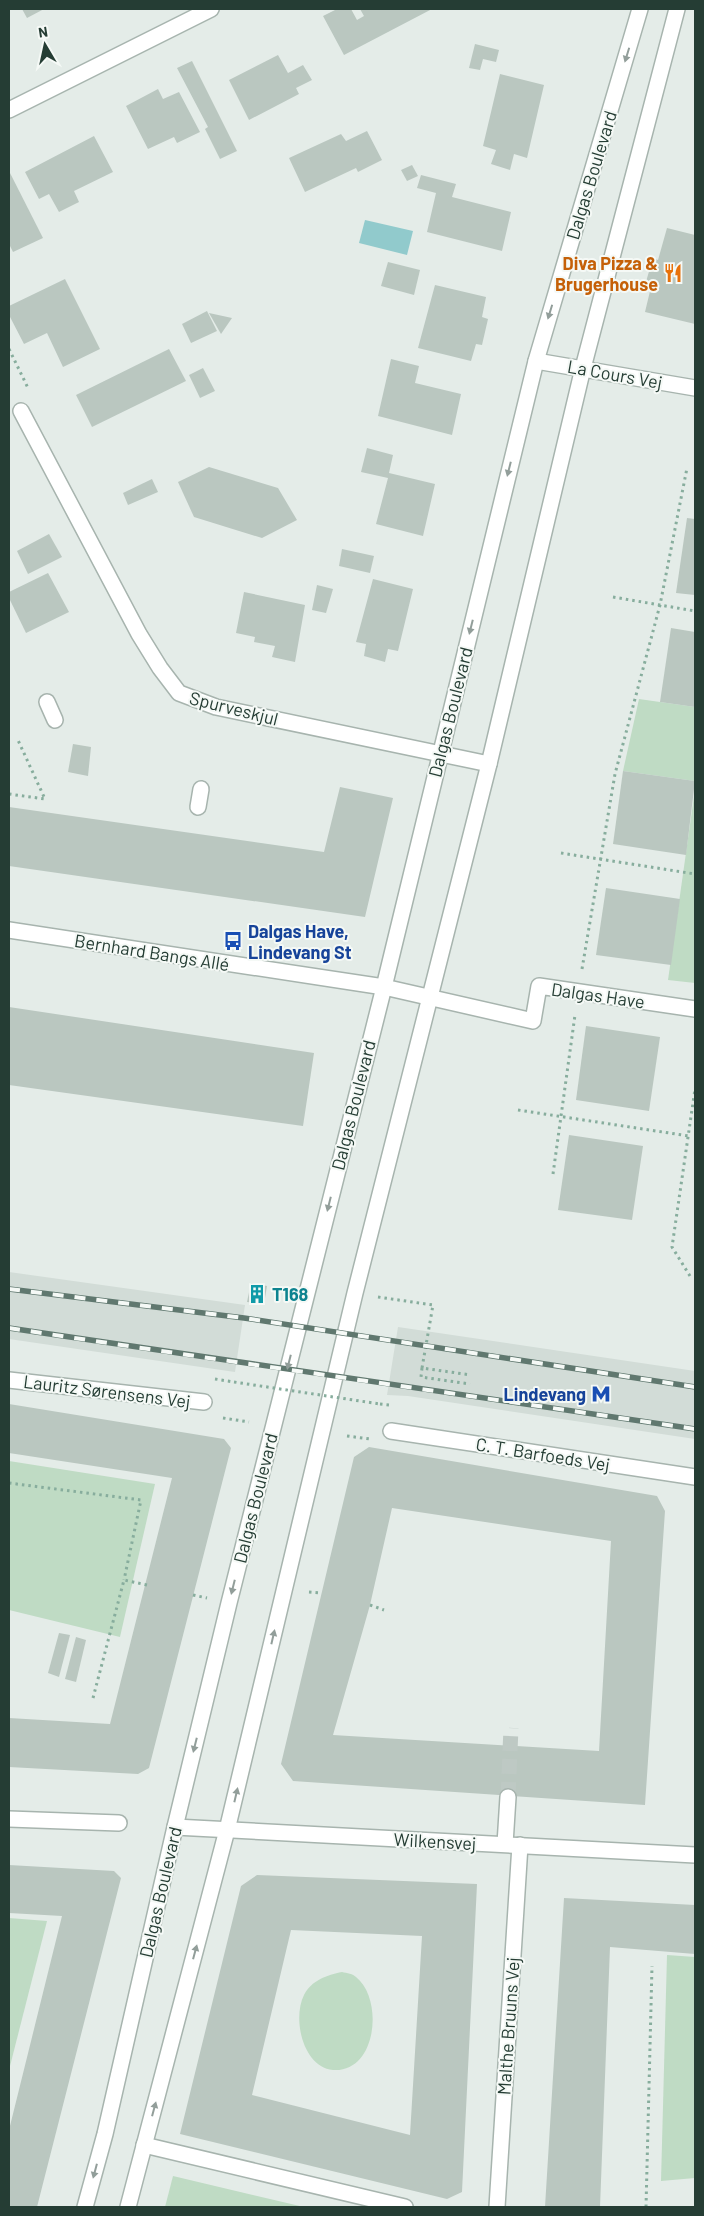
<svg xmlns="http://www.w3.org/2000/svg" width="704" height="2216" viewBox="0 0 704 2216" font-family="Barlow,sans-serif">
<style>
.built{fill:#d2dcd7}
.green{fill:#bfdbc4}
.water{fill:#91cacc}
.building{fill:#bac7c0;fill-rule:evenodd}
.lines{fill:none;stroke-linecap:round;stroke-linejoin:round}
.minor-tunnel{stroke:#bec9c4;stroke-width:15;stroke-dasharray:15 8;stroke-linecap:butt}
.minor-casing{stroke:#a7b4ae;stroke-width:18}
.path{stroke:#87ad9d;stroke-width:3;stroke-dasharray:2.5 4;stroke-linecap:butt}
.minor{stroke:#fff;stroke-width:15}
.rail-casing{stroke:#60786f;stroke-width:5.5}
.rail{stroke:#f5f9f6;stroke-width:4;stroke-dasharray:11;stroke-linecap:butt}
.path-bridge{stroke:#87ad9d;stroke-width:3;stroke-dasharray:2.5 4;stroke-linecap:butt}
.oneway{fill:#929e9a}
.labels{text-anchor:middle;dominant-baseline:central;stroke-width:4;stroke-linejoin:round;paint-order:stroke}
.street-label{font-size:18px;fill:#253d34;stroke:#f5f9f6}
.food-label{font-size:18px;font-weight:bold;fill:#c56008;stroke:#f5f9f6;text-anchor:end}
.transit-label{font-size:18px;font-weight:bold;fill:#164399;stroke:#f5f9f6;text-anchor:start}
.culture-label{font-size:18px;font-weight:bold;fill:#0d838f;stroke:#f5f9f6;text-anchor:start}
</style>
<rect width="100%" height="100%" fill="#e4ece8"/>
<g class="built">
<polygon points="9,1272 245,1305 235,1372 9,1339"/>
<polygon points="398,1327 695,1371 695,1439 408,1396 387,1395"/>
</g>
<g class="green">
<polygon points="639,699 695,707 695,781 623,771"/>
<polygon points="695,789 695,983 668,980"/>
<polygon points="9,1461 155,1484 120,1637 9,1610"/>
<polygon points="9,1918 47,1921 9,2070"/>
<polygon points="667,1955 695,1957 695,2178 661,2181"/>
<path d="M342 1972C347 1973 353 1974 356 1977 384 1999 377 2073 333 2070 303 2067 292 2019 304 1995 312 1980 327 1975 342 1972Z"/>
<polygon points="173,2176 304,2207 165,2207"/>
</g>
<polygon class="water" points="365,220 413,231 407,255 359,243"/>
<g class="building">
<polygon points="22,9 44,9 27,18"/>
<polygon points="337,9 351,9 357,20 364,16 360,9 432,9 344,55 323,16"/>
<polygon points="475,44 499,50 496,62 483,59 480,70 469,68"/>
<polygon points="278,55 288,73 303,65 312,80 296,88 299,94 249,120 229,80"/>
<polygon points="192,61 237,151 220,159 205,129 208,127 177,68"/>
<polygon points="500,74 544,85 527,158 514,154 510,170 491,164 496,150 483,146"/>
<polygon points="158,89 163,99 179,92 200,132 177,143 174,137 148,149 126,106"/>
<polygon points="367,131 382,160 358,172 356,168 305,192 289,158 341,134 346,141"/>
<polygon points="94,136 113,172 74,191 79,202 59,212 49,194 39,199 25,172"/>
<polygon points="412,165 418,176 407,181 401,170"/>
<polygon points="9,171 43,238 13,252 9,244"/>
<polygon points="421,175 456,184 452,197 511,212 502,251 427,232 436,193 417,188"/>
<polygon points="667,228 695,235 695,324 645,312 651,287 645,285 653,258 658,260"/>
<polygon points="388,262 420,270 414,295 381,286"/>
<polygon points="65,279 100,349 63,367 47,333 24,344 9,315 9,306"/>
<polygon points="435,285 486,297 482,317 488,319 482,345 476,344 471,361 418,348"/>
<polygon points="207,311 217,331 191,343 182,324"/>
<polygon points="209,313 232,318 221,334"/>
<polygon points="169,349 186,381 92,427 76,395"/>
<polygon points="391,359 419,366 415,383 461,394 452,435 378,416"/>
<polygon points="203,368 215,391 200,398 189,375"/>
<polygon points="367,448 393,455 389,473 435,484 423,536 376,524 388,478 361,472"/>
<polygon points="209,467 278,488 297,520 262,538 194,517 178,482"/>
<polygon points="152,479 158,492 128,505 123,493"/>
<polygon points="687,518 695,519 695,595 676,593"/>
<polygon points="49,534 62,557 28,574 17,551"/>
<polygon points="342,549 374,556 370,573 339,566"/>
<polygon points="48,573 69,612 26,633 9,598 9,592"/>
<polygon points="373,579 413,589 398,651 388,649 385,662 364,656 366,644 356,642"/>
<polygon points="317,585 333,589 326,613 312,610"/>
<polygon points="244,592 305,605 295,662 272,657 275,646 254,642 255,637 236,633"/>
<polygon points="671,628 695,632 695,707 660,702"/>
<polygon points="73,744 91,747 88,776 68,772"/>
<polygon points="623,771 695,781 686,855 613,844"/>
<polygon points="340,787 393,798 365,917 9,866 9,807 324,852"/>
<polygon points="606,888 680,899 671,965 596,955"/>
<polygon points="9,1007 314,1053 303,1126 9,1085"/>
<polygon points="586,1026 660,1037 649,1111 576,1100"/>
<polygon points="569,1135 643,1146 632,1220 558,1210"/>
<polygon points="251,1283 267,1286 264,1304 247,1302"/>
<polygon points="9,1404 224,1439 231,1448 149,1768 138,1774 9,1767 9,1718 110,1724 172,1478 9,1453"/>
<path d="M369 1447 657 1496 665 1511 645 1805 293 1781 281 1764 354 1457ZM392 1508 611 1541 599 1751 333 1735 370 1605Z"/>
<polygon points="59,1633 70,1635 59,1677 48,1673"/>
<polygon points="76,1637 86,1640 76,1682 65,1679"/>
<polygon points="9,1865 114,1871 121,1878 37,2207 9,2207 9,2130 62,1916 9,1913"/>
<path d="M257 1875 477 1884 462 2192 447 2199 180 2134 241 1886ZM291 1930 422 1936 410 2135 252 2095Z"/>
<polygon points="564,1898 695,1905 695,1954 610,1947 600,2207 545,2207"/>
</g>
<g class="lines">
<polyline class="minor-tunnel" points="508,1797 511,1728"/>
<g class="minor-casing">
<g id="minor">
<polyline points="9,110 211,9"/>
<polyline points="536,361 695,388"/>
<polyline points="21,411 139,634 160,668 179,693 216,707 489,764"/>
<polyline points="47,702 55,720"/>
<polyline points="198,807 201,789"/>
<polyline points="9,930 384,987 533,1021 539,986 695,1009"/>
<polyline points="9,1380 204,1402"/>
<polyline points="391,1431 695,1477"/>
<polyline points="9,1819 119,1823"/>
<polyline points="175,1827 695,1855"/>
<polyline points="505,1844 508,1797"/>
<polyline points="144,2145 405,2207"/>
<polyline points="85,2207 105,2134 175,1827 229,1603 384,987 536,361 640,9"/>
<polyline points="128,2207 227,1830 355,1293 489,764 583,368 677,9"/>
<polyline points="497,2207 520,1845"/>
</g>
</g>
<g class="path">
<polyline points="9,349 28,388"/>
<polyline points="613,597 695,611"/>
<polyline points="9,794 45,799 17,738"/>
<polyline points="561,853 695,874"/>
<polyline points="582,969 615,774 660,605 687,468"/>
<polyline points="518,1110 689,1136"/>
<polyline points="553,1174 575,1015"/>
<polyline points="690,1276 672,1247 695,1089"/>
<polyline points="378,1297 433,1305 422,1368 471,1375"/>
<polyline points="422,1368 421,1377 470,1384"/>
<polyline points="215,1379 234,1382"/>
<polyline points="380,1404 390,1405"/>
<polyline points="223,1418 249,1422"/>
<polyline points="347,1436 370,1439"/>
<polyline points="9,1483 141,1500 124,1580"/>
<polyline points="309,1592 321,1593"/>
<polyline points="193,1595 207,1598"/>
<polyline points="370,1605 384,1610"/>
<polyline points="93,1698 124,1580 147,1585"/>
<polyline points="646,2207 652,1966"/>
</g>
<use href="#minor" class="minor"/>
<g class="rail-casing">
<g id="rail">
<polyline points="9,1289 244,1318 695,1387"/>
<path d="M9 1328C237 1363 466 1395 695 1429"/>
</g>
</g>
<use href="#rail" class="rail"/>
<polyline class="path-bridge" points="234,1382 380,1404"/>
</g>
<defs><path id="oneway-solid" d="M-6-.8H1V-3.2L6.5 0L1 3.2V.8H-6Z" transform="scale(1.25)"/></defs>
<g class="oneway">
<use href="#oneway-solid" transform="translate(627 55) rotate(107)"/>
<use href="#oneway-solid" transform="translate(550 312) rotate(107)"/>
<use href="#oneway-solid" transform="translate(509 469) rotate(104)"/>
<use href="#oneway-solid" transform="translate(471 627) rotate(104)"/>
<use href="#oneway-solid" transform="translate(329 1204) rotate(104)"/>
<use href="#oneway-solid" transform="translate(289 1362) rotate(104)"/>
<use href="#oneway-solid" transform="translate(233 1587) rotate(104)"/>
<use href="#oneway-solid" transform="translate(273 1637) rotate(-77)"/>
<use href="#oneway-solid" transform="translate(195 1745) rotate(104)"/>
<use href="#oneway-solid" transform="translate(236 1795) rotate(-77)"/>
<use href="#oneway-solid" transform="translate(195 1952) rotate(-75)"/>
<use href="#oneway-solid" transform="translate(154 2109) rotate(-75)"/>
<use href="#oneway-solid" transform="translate(95 2171) rotate(105)"/>
</g>
<defs>
<g id="restaurant-bare" transform="scale(1.5)"><path d="M-5-6h1v4h1v-4h1v4h1v-4h1v5L-1.5 .5V6h-2V.5L-5-1ZM5-6V6H3V1.5H1.5Q1.5-4 5-6Z" fill="#e8710a" stroke="#f5f9f6" stroke-width="2.5" paint-order="stroke"/></g>
<g id="bus-bare" transform="scale(1.5)"><path d="M-5-6H5V4H4V6H2V4H-2V6H-4V4H-5ZM-3.5-4V0h7V-4ZM-3.5 1.2v1.5H-2V1.2ZM2 1.2v1.5H3.5V1.2Z" fill="#1a4fb4" stroke="#f5f9f6" stroke-width="2.5" paint-order="stroke"/></g>
<g id="building-bare" transform="scale(1.5)"><path d="M-4-6H4V6H1V3H-1V6H-4ZM-2.5-4.3h1.7v1.8h-1.7ZM.8-4.3h1.7v1.8H.8ZM-2.5-1h1.7V.8h-1.7ZM.8-1h1.7V.8H.8Z" fill="#0f9aa8" stroke="#f5f9f6" stroke-width="2.5" paint-order="stroke"/></g>
<g id="metro-bare" transform="scale(1.5)"><path d="M-5.5 5V-5H-3L0 0L3-5H5.5V5H3V-.5L0 4L-3-.5V5Z" fill="#1a4fb4" stroke="#f5f9f6" stroke-width="2.5" paint-order="stroke"/></g>
</defs>
<g fill-rule="evenodd">
<use href="#restaurant-bare" x="673" y="273"/>
<use href="#bus-bare" x="233" y="941"/>
<use href="#building-bare" x="257" y="1294"/>
<use href="#metro-bare" x="601" y="1394"/>
</g>
<g class="labels">
<g class="street-label">
<text transform="translate(591 175) rotate(-73)">Dalgas Boulevard</text>
<text transform="translate(615 374) rotate(10)">La Cours Vej</text>
<text transform="translate(234 708) rotate(14)">Spurveskjul</text>
<text transform="translate(450 712) rotate(-76)">Dalgas Boulevard</text>
<text transform="translate(152 952) rotate(9)">Bernhard Bangs Allé</text>
<text transform="translate(598 995) rotate(8)">Dalgas Have</text>
<text transform="translate(353 1105) rotate(-76)">Dalgas Boulevard</text>
<text transform="translate(107 1391) rotate(7)">Lauritz Sørensens Vej</text>
<text transform="translate(543 1454) rotate(9)">C. T. Barfoeds Vej</text>
<text transform="translate(255 1498) rotate(-76)">Dalgas Boulevard</text>
<text transform="translate(435 1841) rotate(3)">Wilkensvej</text>
<text transform="translate(160 1892) rotate(-77)">Dalgas Boulevard</text>
<text transform="translate(508 2026) rotate(-86)">Malthe Bruuns Vej</text>
</g>
<g class="food-label">
<text x="658" y="263">Diva Pizza &amp;<tspan x="658" dy="21">Brugerhouse</tspan></text>
</g>
<g class="transit-label">
<text x="248" y="931">Dalgas Have,<tspan x="248" dy="21">Lindevang St</tspan></text>
<text x="586" y="1394" text-anchor="end">Lindevang</text>
</g>
<g class="culture-label">
<text x="272" y="1294">T168</text>
</g>
</g>
<rect width="704" height="2216" fill="none" stroke="#253d34" stroke-width="20"/>
<g transform="translate(45 45) rotate(351)" stroke="#f5f9f6" stroke-width="4" paint-order="stroke">
<path d="M0-4L9 19L0 12L-9 19Z" fill="#253d34"/>
<text y="-8" font-size="14" font-weight="bold" text-anchor="middle" fill="#253d34">N</text>
</g>
</svg>
